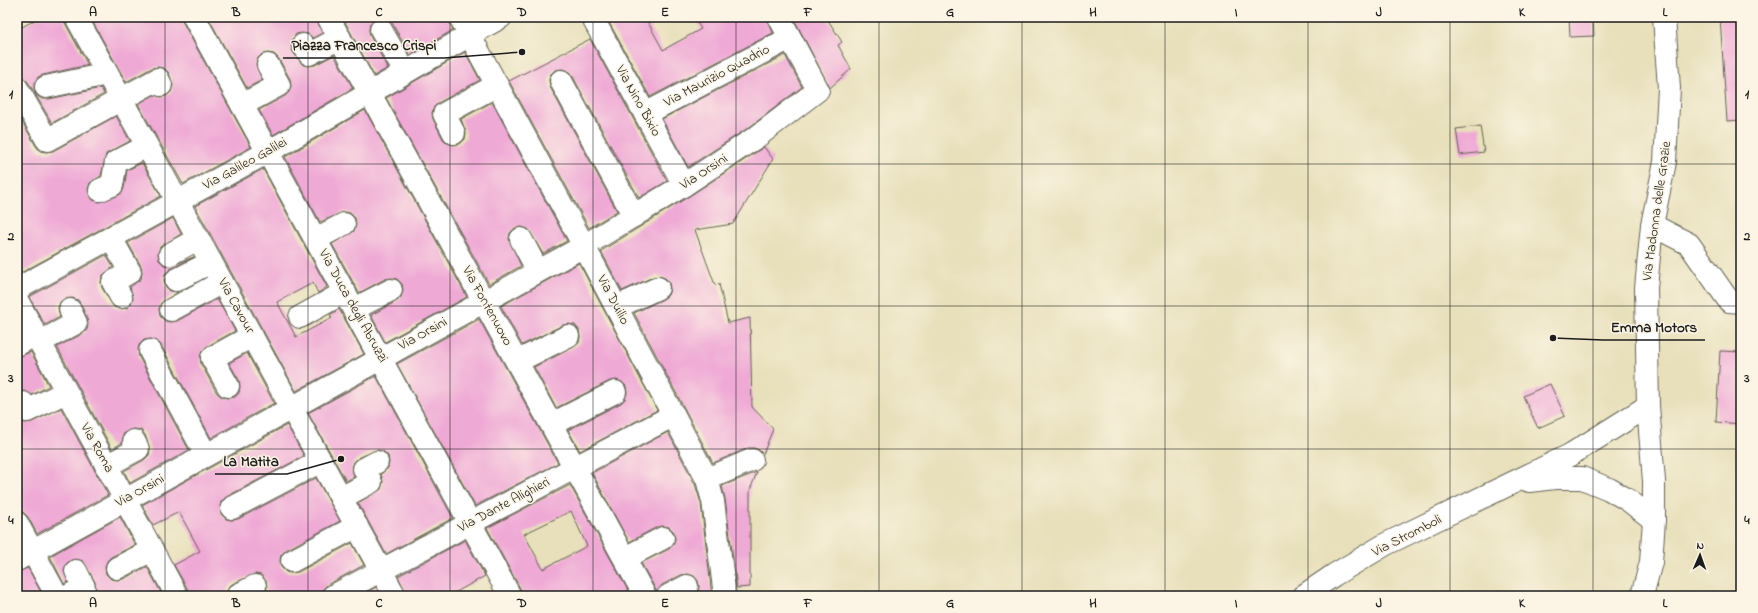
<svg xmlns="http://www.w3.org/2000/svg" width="1758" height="613" viewBox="0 0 1758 613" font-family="'Indie Flower',sans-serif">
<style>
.building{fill:#efa9d5;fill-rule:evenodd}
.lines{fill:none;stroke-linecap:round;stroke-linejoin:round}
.minor-casing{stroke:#636154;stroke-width:24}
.major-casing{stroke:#636154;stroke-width:24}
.minor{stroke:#fff;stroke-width:22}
.major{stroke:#fff;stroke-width:22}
.grid{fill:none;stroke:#1c1c1c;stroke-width:1;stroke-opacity:0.55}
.labels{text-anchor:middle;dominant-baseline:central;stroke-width:3;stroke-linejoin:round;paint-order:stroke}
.street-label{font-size:14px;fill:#1c1c1c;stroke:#fcf5e5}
.leader{fill:none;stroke:#1c1c1c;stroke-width:1.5}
.callout-dot{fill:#1c1c1c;stroke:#fcf5e5;stroke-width:1.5}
.callout-label{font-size:15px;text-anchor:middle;font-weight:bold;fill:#1c1c1c;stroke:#fcf5e5;stroke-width:3;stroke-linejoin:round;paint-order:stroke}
.neatline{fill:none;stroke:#1c1c1c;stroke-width:1.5}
.grid-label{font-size:13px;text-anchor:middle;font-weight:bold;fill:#1c1c1c}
</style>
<rect width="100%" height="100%" fill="#fcf5e5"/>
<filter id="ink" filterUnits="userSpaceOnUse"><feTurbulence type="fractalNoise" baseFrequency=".025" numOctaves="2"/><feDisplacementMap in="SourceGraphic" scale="8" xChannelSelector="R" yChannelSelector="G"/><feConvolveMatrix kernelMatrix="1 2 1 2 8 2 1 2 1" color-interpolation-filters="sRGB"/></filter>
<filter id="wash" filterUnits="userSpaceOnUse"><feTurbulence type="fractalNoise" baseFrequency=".012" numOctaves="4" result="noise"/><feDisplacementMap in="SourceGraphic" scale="16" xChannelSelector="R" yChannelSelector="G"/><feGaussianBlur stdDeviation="0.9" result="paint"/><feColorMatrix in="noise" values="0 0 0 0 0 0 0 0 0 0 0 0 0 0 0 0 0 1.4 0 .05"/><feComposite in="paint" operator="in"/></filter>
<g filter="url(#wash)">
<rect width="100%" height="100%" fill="#e8e0bb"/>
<g id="blocks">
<g class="building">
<polygon points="40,17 64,17 65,23 88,65 43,75 38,77 34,84 34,89 36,95 42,99 49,99 101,88 104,94 52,123 28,82 23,77 17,76 17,30"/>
<polygon points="90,17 182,17 183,23 251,147 183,184 138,104 154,95 161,97 166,96 171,92 173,85 169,73 164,68 158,67 152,68 126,82"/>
<polygon points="208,17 316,17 322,33 313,38 308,34 302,33 296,34 292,40 291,46 293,52 303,65 309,66 315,65 334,55 353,88 273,135 259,110 285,96 289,92 291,86 290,79 279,59 274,54 268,53 262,54 258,58 256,64 262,80 247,88"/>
<polygon points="350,17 448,17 453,30 410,55 392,23 388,19 381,18 374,19 370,24 369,30 370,36 388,68 374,76 344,20"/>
<polygon points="606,17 645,17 663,50 701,29 694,17 767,17 773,33 650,97"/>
<polygon points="793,17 826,17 842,42 838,45 851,69 830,88"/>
<polygon points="1569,17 1593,17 1594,36 1570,37"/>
<polygon points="1720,17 1741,17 1741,120 1727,121"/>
<polygon points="590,39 667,181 639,198 572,75 568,71 562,69 555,70 550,75 549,80 550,87 617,211 589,228 509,81"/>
<polygon points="465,52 480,80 438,103 434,107 432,113 433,119 443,139 447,143 453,145 460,144 465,139 466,133 461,119 492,102 567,241 543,254 528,229 522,227 515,228 510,233 509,239 521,266 489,284 386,98"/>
<polygon points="785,55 802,87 751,126 688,167 662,119"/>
<polygon points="365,110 467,297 385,342 371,315 397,301 401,297 403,290 402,284 397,279 391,278 385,279 359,293 332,244 354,231 356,225 355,218 350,213 344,212 320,222 285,157"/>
<polygon points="17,113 36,146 40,151 46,152 53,151 116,116 130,141 106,154 101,176 90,183 88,189 89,195 93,200 99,202 117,196 122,193 124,188 127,170 142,163 161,196 17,275"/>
<polygon points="1480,126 1484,152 1460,155 1456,129"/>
<polygon points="764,147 773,159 733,224 695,230 715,285 719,284 728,323 750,318 752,407 773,429 763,454 759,450 754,448 748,448 713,463 634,313 663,299 668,295 670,289 669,282 665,278 659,276 653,277 622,291 601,251 691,195"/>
<polygon points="263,169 327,287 318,293 313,283 277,302 296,337 332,318 330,315 339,309 364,354 296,391 195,206"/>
<polygon points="173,218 181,234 160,247 158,253 159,260 164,265 170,266 194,257 170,269 165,274 164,280 165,286 170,291 178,292 161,303 159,309 160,316 165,321 170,322 177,321 217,299 235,331 206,347 202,351 200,357 201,364 217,393 222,397 228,398 235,397 239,393 240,386 239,380 229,363 247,353 274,403 211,438 161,345 157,341 151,339 144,340 139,345 138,350 139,357 189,450 130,483 124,471 144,460 149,455 150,449 145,435 141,430 134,429 129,430 123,434 122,443 112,449 57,347 82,334 87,330 88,324 87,318 81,305 78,300 72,298 64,299 60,302 58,308 60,317 45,325 29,297 106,255 113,267 102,276 101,282 102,288 114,307 120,309 127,308 131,304 133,298 130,287 141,279 142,272 141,266 128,243"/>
<polygon points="579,263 657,410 580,451 568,430 621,403 625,399 627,393 626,386 622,382 616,380 610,381 556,408 534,367 574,347 579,343 580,337 579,330 575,325 568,324 563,325 522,345 501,306"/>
<polygon points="479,319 558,463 475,506 397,364"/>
<polygon points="1720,351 1741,352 1741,424 1716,422"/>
<polygon points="31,352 49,386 32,395 24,391 17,392 17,357"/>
<polygon points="376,376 453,518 386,554 358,503 381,489 383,482 381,474 388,468 389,462 388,456 383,451 377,450 358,458 354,462 352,468 354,477 346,481 308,413"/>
<polygon points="1550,384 1565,416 1538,428 1523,396"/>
<polygon points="61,408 108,495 37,534 28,517 23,512 17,511 17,418 20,422 26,423 32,422"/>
<polygon points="287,425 304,456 226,497 221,502 220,507 221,514 226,519 231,520 238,519 316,478 340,521 286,550 281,555 280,560 281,567 286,572 291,573 298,572 352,543 364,565 327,585 322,590 321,596 262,596 266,592 267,587 266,581 261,575 255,574 232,584 228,588 226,596 189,596 188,590 174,565 200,551 179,512 153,525 142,505"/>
<polygon points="668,432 695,484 701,503 712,596 694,596 698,592 699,587 698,581 694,576 688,574 681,575 662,585 657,592 641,563 669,549 673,545 675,539 674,532 669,527 663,526 657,527 629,542 592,473"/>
<polygon points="757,472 750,490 750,587 737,588 725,499 722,486"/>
<path d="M570 485 631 596H522L521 590 487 528ZM571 511 587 546 543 569 524 534Z"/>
<polygon points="120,517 135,545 111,557 107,561 105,567 106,574 111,579 117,580 123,579 147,567 163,596 92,596 96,588 95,582 83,561 76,559 71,560 66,564 64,571 68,582 64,584 50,556"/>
<polygon points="465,540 485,576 449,596 407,596 398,576"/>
<polygon points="28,568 43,596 17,596 17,572"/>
<polygon points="376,587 381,596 360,596"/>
</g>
</g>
</g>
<g filter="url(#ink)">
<use href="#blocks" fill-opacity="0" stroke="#636154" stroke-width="1"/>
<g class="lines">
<g class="minor-casing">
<g id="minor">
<polyline points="194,17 510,596"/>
<polyline points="328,17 645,596"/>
<polyline points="460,17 584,246 707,479 713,501 725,596"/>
<polyline points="592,17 684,185"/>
<polyline points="381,30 405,72"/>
<polyline points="303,45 309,54 340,38"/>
<polyline points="561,81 634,216"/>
<polyline points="46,87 107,74"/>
<polyline points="17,88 47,140 158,79 161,85"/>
<polyline points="242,105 279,85 268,65"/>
<polyline points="645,114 790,38"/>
<polyline points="454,133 444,114 497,85"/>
<polyline points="100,190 112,185 116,162 147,146"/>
<polyline points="1652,225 1689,244 1729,301 1741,302"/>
<polyline points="111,238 130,272 113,282 121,297"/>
<polyline points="316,239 344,224"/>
<polyline points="521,239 538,271"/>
<polyline points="170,254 198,239"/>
<polyline points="176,280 211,262"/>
<polyline points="17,289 268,152 501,17"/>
<polyline points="617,307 658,288"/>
<polyline points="354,309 391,290"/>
<polyline points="171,310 222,282"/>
<polyline points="300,317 345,292"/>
<polyline points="40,342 76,323 70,310"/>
<polyline points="17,345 36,334"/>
<polyline points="150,351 206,455"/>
<polyline points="518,361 568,336"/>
<polyline points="228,386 212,358 252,336"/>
<polyline points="23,403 27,411 66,392"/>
<polyline points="552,424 615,392"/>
<polyline points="106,466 138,449 134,441"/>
<polyline points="707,479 752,460"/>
<polyline points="1529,481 1555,478 1582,478 1609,489 1628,500 1654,520"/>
<polyline points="341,498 371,482 364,469 377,462"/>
<polyline points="232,508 321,461"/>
<polyline points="17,523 57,596"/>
<polyline points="625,558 663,538"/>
<polyline points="17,560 584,246 684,185 758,136 818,90 779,17"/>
<polyline points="292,561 357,526"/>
<polyline points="117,568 152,550"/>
<polyline points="68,596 84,587 76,571"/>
<polyline points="239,596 238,595 255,586"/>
<polyline points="333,596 674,415"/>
<polyline points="668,596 687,586"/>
<polyline points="1303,596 1334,575 1386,544 1570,455 1648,406"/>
</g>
</g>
<g class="major-casing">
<g id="major">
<polyline points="76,17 395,596"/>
<polyline points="17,300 177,596"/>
<polyline points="1642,596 1651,562 1654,520 1654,481 1648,406 1646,288 1652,225 1665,162 1669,88 1664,17"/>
</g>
</g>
<use href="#minor" class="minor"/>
<use href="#major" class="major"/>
</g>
</g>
<path class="grid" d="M165 17V596M308 17V596M450 17V596M593 17V596M736 17V596M879 17V596M1022 17V596M1165 17V596M1308 17V596M1450 17V596M1593 17V596M17 164H1741M17 306H1741M17 449H1741"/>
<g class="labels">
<g class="street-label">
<text transform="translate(717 76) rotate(-28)">Via Maurizio Quadrio</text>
<text transform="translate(638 101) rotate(61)">Via Nino Bixio</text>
<text transform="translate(245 164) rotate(-29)">Via Galileo Galilei</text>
<text transform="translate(704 172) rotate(-33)">Via Orsini</text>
<text transform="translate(1657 211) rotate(-82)">Via Madonna delle Grazie</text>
<text transform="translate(613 300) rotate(62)">Via Duilio</text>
<text transform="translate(236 306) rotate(61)">Via Cavour</text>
<text transform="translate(353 306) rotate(61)">Via Duca degli Abruzzi</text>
<text transform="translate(487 306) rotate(61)">Via Fontenuovo</text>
<text transform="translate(423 334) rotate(-29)">Via Orsini</text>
<text transform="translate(97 448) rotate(61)">Via Roma</text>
<text transform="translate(140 491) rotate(-29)">Via Orsini</text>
<text transform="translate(504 505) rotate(-28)">Via Dante Alighieri</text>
<text transform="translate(1407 536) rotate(-27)">Via Stromboli</text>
</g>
</g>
<path class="leader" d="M522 52L444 58H283M1553 338L1603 340H1705M341 459L287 474H215"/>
<g class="callout-dot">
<circle cx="522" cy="52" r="4"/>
<circle cx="1553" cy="338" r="4"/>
<circle cx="341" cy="459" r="4"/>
</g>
<g class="callout-label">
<text x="364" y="50">Piazza Francesco Crispi</text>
<text x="1654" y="332">Emma Motors</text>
<text x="251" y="466">La Matita</text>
</g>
<rect width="1758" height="613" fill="none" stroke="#fcf5e5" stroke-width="44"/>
<g transform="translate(1700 555) rotate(2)" stroke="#fcf5e5" stroke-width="3" paint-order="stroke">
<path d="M0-3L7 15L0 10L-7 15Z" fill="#1c1c1c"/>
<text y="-6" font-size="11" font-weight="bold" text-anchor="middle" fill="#1c1c1c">N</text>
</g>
<rect x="22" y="22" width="1714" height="569" class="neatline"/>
<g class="grid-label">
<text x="93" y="16">A</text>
<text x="236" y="16">B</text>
<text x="379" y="16">C</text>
<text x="522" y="16">D</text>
<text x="665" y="16">E</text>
<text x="808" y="16">F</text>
<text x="950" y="16">G</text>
<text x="1093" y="16">H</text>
<text x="1236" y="16">I</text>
<text x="1379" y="16">J</text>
<text x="1522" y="16">K</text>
<text x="1665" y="16">L</text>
<text x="11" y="98">1</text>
<text x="1747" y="98">1</text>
<text x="11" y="240">2</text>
<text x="1747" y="240">2</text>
<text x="11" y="382">3</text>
<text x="1747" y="382">3</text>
<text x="11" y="524">4</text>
<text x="1747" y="524">4</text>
<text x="93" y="607">A</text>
<text x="236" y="607">B</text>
<text x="379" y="607">C</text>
<text x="522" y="607">D</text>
<text x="665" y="607">E</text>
<text x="808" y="607">F</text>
<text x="950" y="607">G</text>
<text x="1093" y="607">H</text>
<text x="1236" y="607">I</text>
<text x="1379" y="607">J</text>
<text x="1522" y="607">K</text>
<text x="1665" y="607">L</text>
</g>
</svg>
